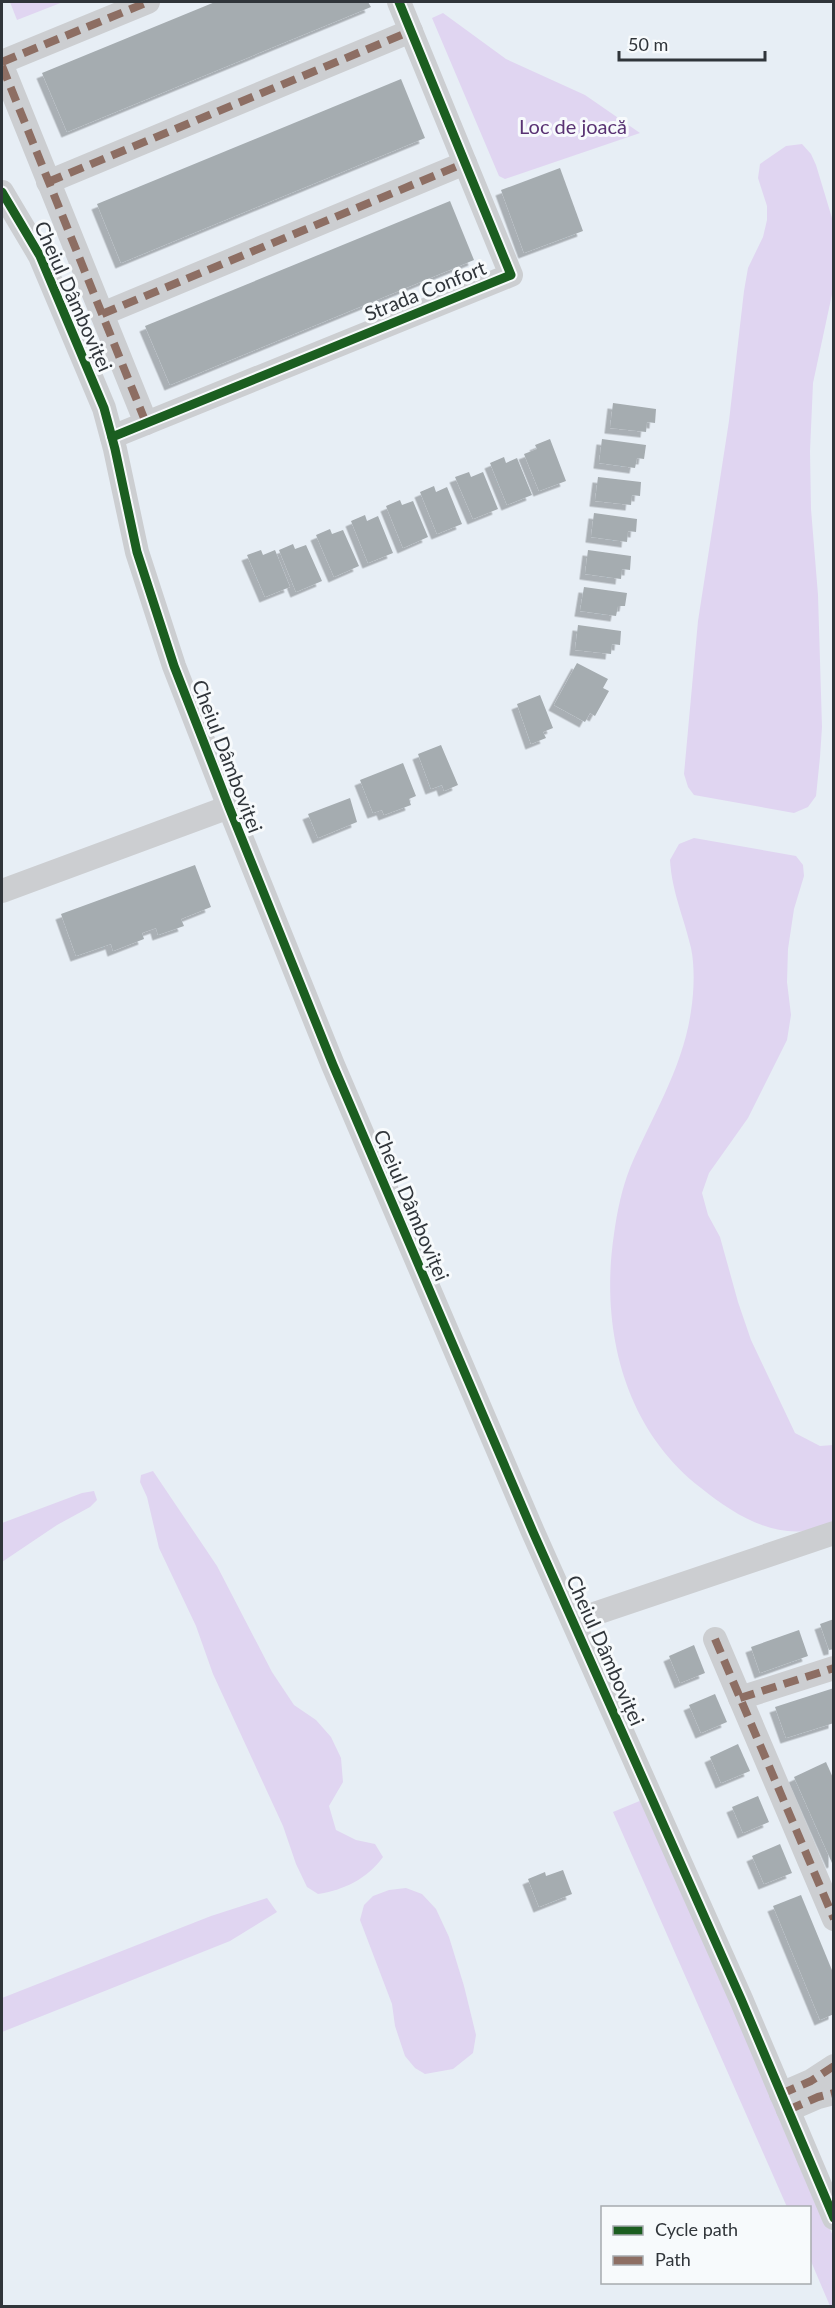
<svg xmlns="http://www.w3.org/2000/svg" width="835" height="2308" viewBox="0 0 835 2308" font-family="Lato,sans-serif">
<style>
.green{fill:#e0d5f1}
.building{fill:#a5acb0;filter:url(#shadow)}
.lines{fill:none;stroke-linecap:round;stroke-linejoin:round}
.minor{stroke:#ccced1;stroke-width:24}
.quiet{stroke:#8d6e63;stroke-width:8;stroke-dasharray:15 8;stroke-linecap:butt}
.cycleway-casing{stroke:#f7fafc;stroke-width:13}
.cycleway{stroke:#1b5e20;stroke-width:9}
.labels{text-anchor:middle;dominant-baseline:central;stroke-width:6;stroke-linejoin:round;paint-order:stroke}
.park-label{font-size:20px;fill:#593273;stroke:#f7fafc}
.street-label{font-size:20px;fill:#30353a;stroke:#f7fafc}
</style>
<defs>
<filter id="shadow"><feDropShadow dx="-5.5" dy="5.5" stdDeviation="0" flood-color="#0004"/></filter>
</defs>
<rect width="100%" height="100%" fill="#e7eef5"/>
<g class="green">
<polygon points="10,2 63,2 17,20"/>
<polygon points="443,13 506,59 585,95 640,133 505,179 499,176 432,18"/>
<polygon points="802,144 811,154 816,165 832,218 834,285 813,383 810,451 811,509 818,595 822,727 820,757 816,796 808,807 794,813 694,795 688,787 684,774 698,621 729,421 744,291 748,268 763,237 767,220 767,206 758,178 760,164 786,146"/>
<path d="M694 838 796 856 803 865 804 876 794 909 788 949 787 982 791 1015 787 1040 748 1118 709 1173 702 1193 708 1215 720 1237 738 1302 751 1340 795 1433 820 1446 833 1445V1523C826 1526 819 1529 812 1530 770 1538 731 1512 701 1488 623 1428 600 1327 614 1234 617 1212 622 1188 630 1168 652 1116 683 1068 691 1011 694 992 695 967 691 948 684 917 672 893 670 860L679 844Z"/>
<path d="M153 1471 217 1566 272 1672 294 1705 316 1720 331 1737 341 1758 343 1782 329 1806 336 1830 356 1840 375 1844 383 1857C367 1879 344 1890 318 1894L307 1887 296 1864 283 1826 213 1674 196 1626 159 1548 147 1497 140 1482 141 1475Z"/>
<polygon points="94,1491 97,1500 90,1507 57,1525 2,1562 2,1523 82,1493"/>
<polygon points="642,1800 833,2236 833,2306 830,2306 810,2259 810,2208 787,2207 613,1812"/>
<polygon points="406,1888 422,1894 436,1909 449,1937 464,1986 476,2035 473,2053 453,2069 425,2074 415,2068 405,2056 395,2026 392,2004 360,1920 364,1905 373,1896 389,1890"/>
<polygon points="267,1898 277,1912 230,1941 2,2032 2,1998 211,1916"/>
</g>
<g class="building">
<polygon points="215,2 368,2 371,7 67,132 42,73"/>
<polygon points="401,79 425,138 121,263 97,204"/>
<polygon points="560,168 583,231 524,253 501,190"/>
<polygon points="450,201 474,260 170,385 145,326"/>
<polygon points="613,403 656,409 655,423 647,422 646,432 610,428"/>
<polygon points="550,439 566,481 539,491 524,454 537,449 535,445"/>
<polygon points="602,439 646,445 644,459 637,458 635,468 599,463"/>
<polygon points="504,457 506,463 517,458 532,495 507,505 490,463"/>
<polygon points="469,472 471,477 483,472 498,509 473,519 455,477"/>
<polygon points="598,477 641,482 640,496 632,495 631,505 595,501"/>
<polygon points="434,486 436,492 447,487 462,524 437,534 420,492"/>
<polygon points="400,500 402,505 413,501 428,537 403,548 386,506"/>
<polygon points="594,513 637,519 636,532 628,531 627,542 591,537"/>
<polygon points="365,515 367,521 378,516 393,553 368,563 351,521"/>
<polygon points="330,529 332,534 343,530 359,566 334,577 316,535"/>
<polygon points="293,544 295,549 306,545 322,581 296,592 279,550"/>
<polygon points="261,550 263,555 275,550 290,587 265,597 247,555"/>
<polygon points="588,550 631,556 630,570 622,569 621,579 585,574"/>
<polygon points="584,587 627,593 625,606 618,606 616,616 580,611"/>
<polygon points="578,625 621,631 620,645 612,644 611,654 575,650"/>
<polygon points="577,663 608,679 603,688 609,691 595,716 590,713 585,722 554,705"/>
<polygon points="540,695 553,728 543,732 546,738 531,744 517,704"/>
<polygon points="441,745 458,785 444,791 442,785 431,789 418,754"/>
<polygon points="403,763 416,796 409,799 411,805 384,815 382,810 373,813 360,780"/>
<polygon points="350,798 357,822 318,838 308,814"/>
<polygon points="195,865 211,907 181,919 184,926 158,935 156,928 142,933 144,939 113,951 111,944 76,956 61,914"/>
<polygon points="834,1619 834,1649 829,1650 820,1624"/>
<polygon points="799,1630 808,1656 760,1673 751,1647"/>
<polygon points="694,1645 705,1673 680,1683 669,1656"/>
<polygon points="834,1688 834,1723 786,1738 775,1707"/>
<polygon points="715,1694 727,1722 701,1733 689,1705"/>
<polygon points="738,1744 750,1771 721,1783 710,1757"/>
<polygon points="826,1762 834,1780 834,1862 832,1863 794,1777"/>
<polygon points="758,1796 769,1822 743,1833 732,1807"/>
<polygon points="780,1844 792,1873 764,1884 752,1856"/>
<polygon points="563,1870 572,1894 539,1907 528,1879 545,1872 546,1876"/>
<polygon points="801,1895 834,1975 834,2014 820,2020 773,1906"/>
</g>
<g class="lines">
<g class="minor">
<polyline points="2,62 148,2"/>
<polyline points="2,66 146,423"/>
<polyline points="48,182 411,31"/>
<polyline points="2,192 40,256 104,408 115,449 137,552 174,666 229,807 333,1065 533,1532 741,1999 834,2218"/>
<polyline points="102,314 465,163"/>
<polyline points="112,437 511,275 399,2"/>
<polyline points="2,891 229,807"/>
<polyline points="573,1621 834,1533"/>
<polyline points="715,1639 834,1919"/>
<polyline points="740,1698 834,1668"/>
<polyline points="781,2094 811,2081 834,2066"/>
<polyline points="788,2110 818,2097 834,2093"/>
</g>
<g class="quiet">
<polyline points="2,62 148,2"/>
<polyline points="2,66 146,423"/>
<polyline points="48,182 411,31"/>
<polyline points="102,314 465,163"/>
<polyline points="715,1639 834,1919"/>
<polyline points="740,1698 834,1668"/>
<polyline points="781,2094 811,2081 834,2066"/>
<polyline points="788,2110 818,2097 834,2093"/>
</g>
<g class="cycleway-casing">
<g id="cycleway">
<polyline points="2,192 40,256 104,408 115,449 137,552 174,666 229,807 333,1065 533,1532 741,1999 834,2218"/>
<polyline points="112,437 511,275 399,2"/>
</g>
</g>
<use href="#cycleway" class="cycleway"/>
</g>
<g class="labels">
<g class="park-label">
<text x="573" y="126">Loc de joacă</text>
</g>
<g class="street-label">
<text transform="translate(425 290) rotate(-22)">Strada Confort</text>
<text transform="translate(74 296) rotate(66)">Cheiul Dâmboviței</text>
<text transform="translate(228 756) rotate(69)">Cheiul Dâmboviței</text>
<text transform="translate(412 1205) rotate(67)">Cheiul Dâmboviței</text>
<text transform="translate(606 1650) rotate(66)">Cheiul Dâmboviței</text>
</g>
</g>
<rect width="835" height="2308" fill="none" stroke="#30353a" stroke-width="6"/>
<rect x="601" y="2206" width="210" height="78" fill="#f7fafc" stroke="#a7abae" stroke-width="1.5"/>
<rect x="613" y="2226" width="30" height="9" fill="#1b5e20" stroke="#a7abae" stroke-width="1.5"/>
<text x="655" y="2236" font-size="18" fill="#30353a">Cycle path</text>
<rect x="613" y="2256" width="30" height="9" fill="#8d6e63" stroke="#a7abae" stroke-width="1.5"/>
<text x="655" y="2266" font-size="18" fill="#30353a">Path</text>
<path d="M619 51v9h146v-9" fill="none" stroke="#30353a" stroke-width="3"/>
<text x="628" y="51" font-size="18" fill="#30353a" stroke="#f7fafc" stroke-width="4.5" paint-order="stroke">50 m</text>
</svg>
